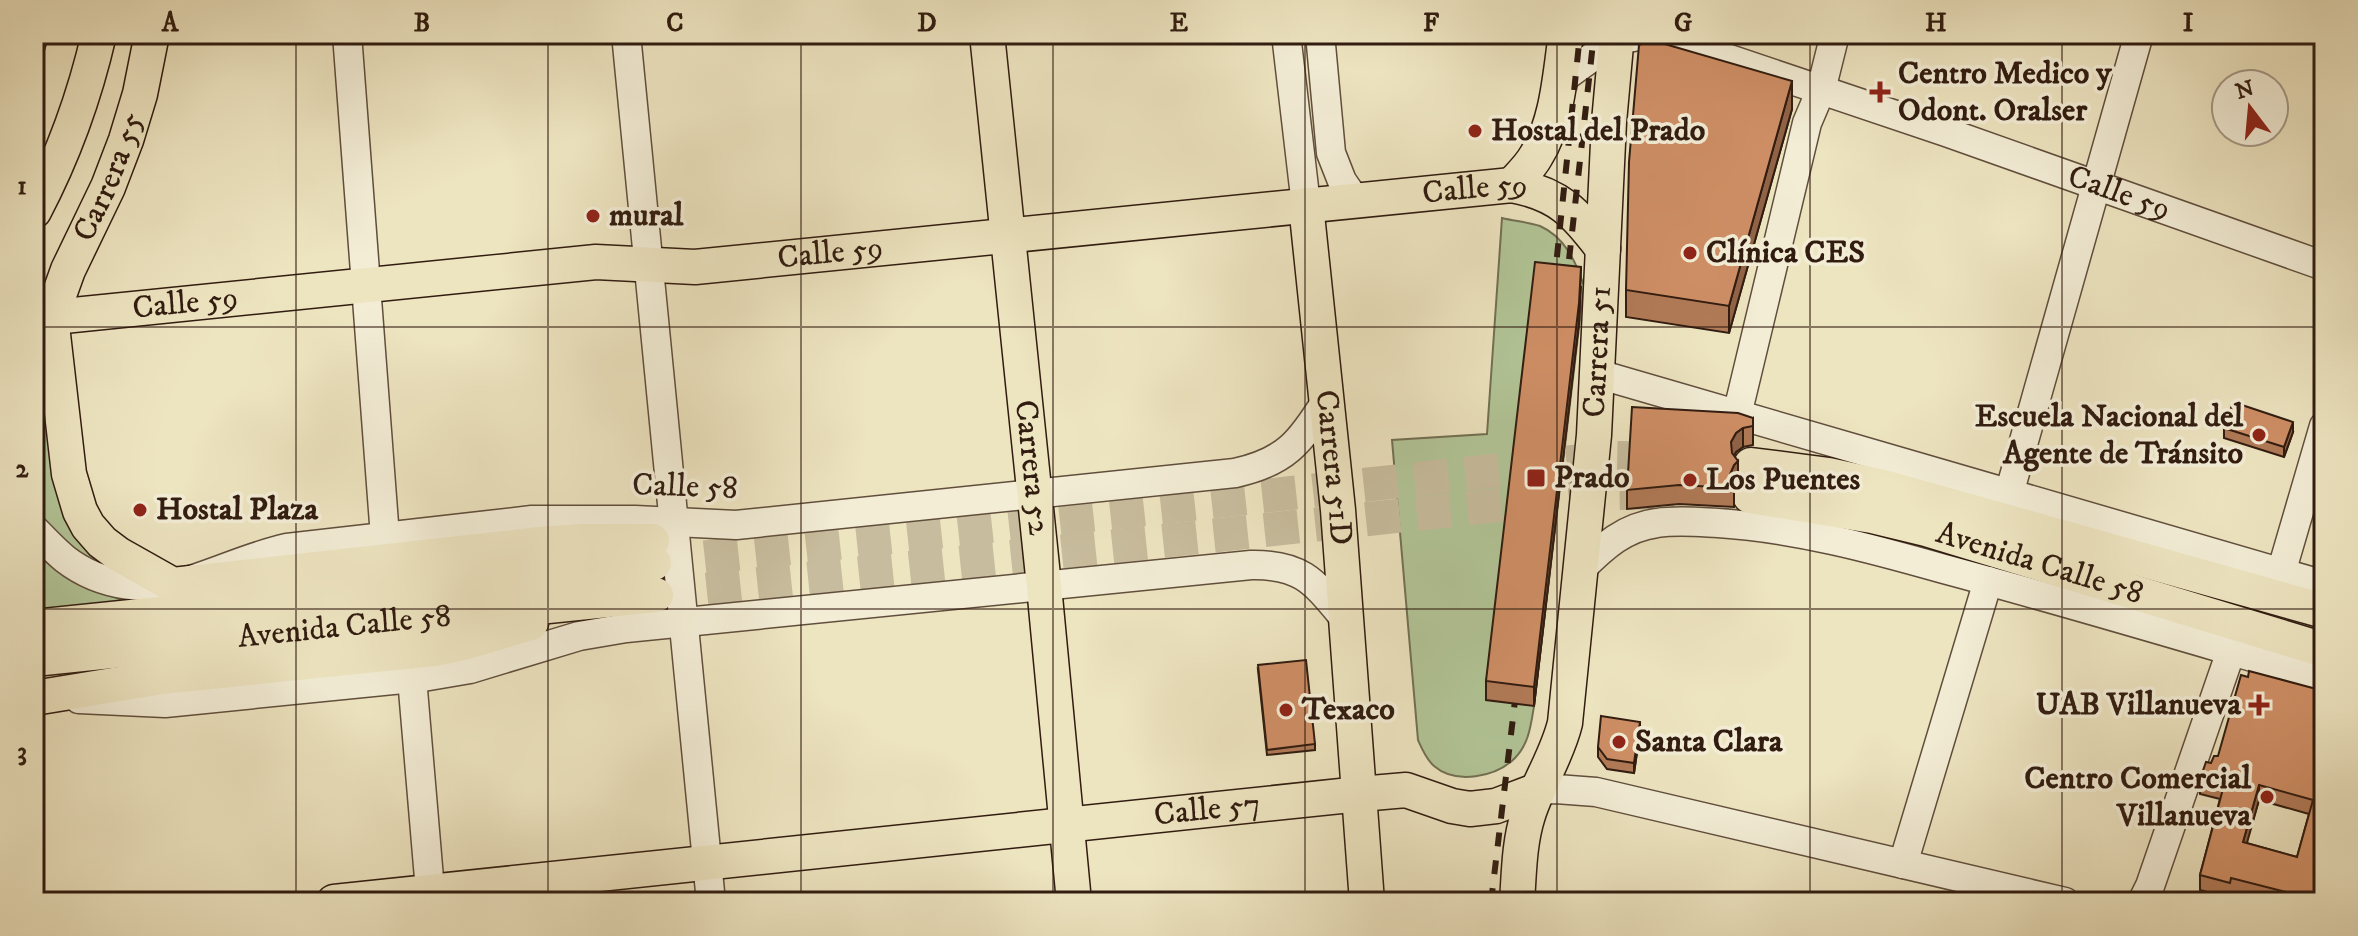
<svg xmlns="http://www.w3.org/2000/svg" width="2358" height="936" viewBox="0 0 2358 936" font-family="'IM FELL DW Pica',serif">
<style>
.green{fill:#b2c597;stroke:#727054;stroke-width:2}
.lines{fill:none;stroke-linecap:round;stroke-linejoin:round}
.major-tunnel{stroke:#c7bc9d;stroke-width:34;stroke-dasharray:34 17;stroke-linecap:butt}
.minor-casing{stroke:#604e3c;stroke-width:31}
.major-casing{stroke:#311c10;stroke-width:37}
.minor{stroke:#f3edd6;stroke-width:28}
.major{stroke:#ede4c0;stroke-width:34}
.rail{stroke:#311c10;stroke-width:6;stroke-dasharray:14 14;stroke-linecap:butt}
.wall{fill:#b17a57;stroke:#311c10;stroke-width:2;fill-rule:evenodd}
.shaded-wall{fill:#906347;stroke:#311c10;stroke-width:2}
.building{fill:#ce8e65;stroke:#311c10;stroke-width:2;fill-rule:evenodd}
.grid{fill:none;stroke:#311c10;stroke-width:2;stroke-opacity:0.55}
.poi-dot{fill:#8f2418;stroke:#f3edd6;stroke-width:3}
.labels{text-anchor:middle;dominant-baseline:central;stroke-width:7;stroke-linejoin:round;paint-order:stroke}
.poi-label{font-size:32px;font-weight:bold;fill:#311c10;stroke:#f3edd6;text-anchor:start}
.street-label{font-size:32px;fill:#311c10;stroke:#f3edd6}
.neatline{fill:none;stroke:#311c10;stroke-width:3}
.grid-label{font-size:26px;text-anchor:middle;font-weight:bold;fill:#311c10}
</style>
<rect width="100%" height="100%" fill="#ede4c0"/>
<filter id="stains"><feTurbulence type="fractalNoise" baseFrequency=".0025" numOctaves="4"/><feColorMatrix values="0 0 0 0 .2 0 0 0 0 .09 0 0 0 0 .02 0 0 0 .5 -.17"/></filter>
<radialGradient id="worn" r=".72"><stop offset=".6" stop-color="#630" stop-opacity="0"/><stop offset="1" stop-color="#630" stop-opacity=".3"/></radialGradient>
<g class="green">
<path d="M1502 218C1514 221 1528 222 1540 226 1565 237 1576 262 1584 286L1534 706C1531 724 1529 744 1515 758 1496 777 1456 785 1434 766 1426 759 1422 749 1418 740L1392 440 1487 434Z"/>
<polygon points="49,356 55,431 130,575 88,561 64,545 44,521 34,500 34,399"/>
<polygon points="46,560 83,585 130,603 34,613 34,580"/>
</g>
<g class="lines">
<g class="major-tunnel">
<polyline points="654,563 1582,461 1613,458 1675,459"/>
<polyline points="656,595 1612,493 1674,492"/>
</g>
<g class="minor-casing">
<g id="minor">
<polyline points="347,34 385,537"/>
<polyline points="626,34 711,902"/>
<polyline points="1286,34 1306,205"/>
<polyline points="1320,34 1331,153 1342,181 1355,200"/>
<path id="s1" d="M1559 81 1616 40 1645 35 1661 36 1946 132 2324 266"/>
<polyline points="1598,374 2324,585"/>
<polyline points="1737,415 1807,123 1821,90 1835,34"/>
<polyline points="2009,494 2139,34"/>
<path d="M34 529C44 539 54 550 65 559 101 587 151 593 194 579 225 569 255 555 287 548L532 520H635L736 525 1235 473C1285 462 1300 443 1326 401"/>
<path d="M1581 569C1604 546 1625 527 1657 523 1677 520 1698 522 1718 523 1796 528 1870 548 1944 569 2071 603 2197 641 2324 678"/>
<polyline points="2281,573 2324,426"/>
<polyline points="412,678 431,902"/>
<path d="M79 699 165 703 423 677 470 669 579 636 626 628 1251 565C1303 564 1315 583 1346 620"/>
<polyline points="1538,790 1556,789 1596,792 2065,902"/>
<polyline points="1903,864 1988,581"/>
<polyline points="2142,902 2150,886 2231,651"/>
</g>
</g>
<g class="major-casing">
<g id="major">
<path id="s2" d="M987 34 1044 586 1074 902"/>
<path d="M1512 185C1520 176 1530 167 1536 156 1558 121 1560 74 1566 34"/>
<path id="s3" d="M1306 205 1338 510 1367 902"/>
<path d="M34 211C63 156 85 95 99 34"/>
<polyline points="51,317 69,474 80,511 88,526 102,542 118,554 173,585 540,544 581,541 652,541"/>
<path id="s4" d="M34 319 596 262 695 267 1512 185C1559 194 1575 212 1603 249"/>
<path id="s5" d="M45 334 68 270 108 187 126 140 140 94 152 34"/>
<polyline points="1751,465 1829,475 1884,487 2324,611"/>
<path id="s6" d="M1750 496 1872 516 1926 529 2324 650"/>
<polyline points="34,627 654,563"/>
<path id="s7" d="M34 659 656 595"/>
<polyline points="34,698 162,677 434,649 467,642 531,623"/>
<path id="s8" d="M334 902 1360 794 1406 790 1452 806 1470 809 1496 806 1538 790"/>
<path id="s9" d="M1517 902C1519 874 1519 843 1528 815 1538 783 1557 756 1565 723L1594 435 1609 122 1617 34"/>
</g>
</g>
<use href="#minor" class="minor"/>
<use href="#major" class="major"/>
<g class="rail">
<polyline points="1554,285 1580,34"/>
<polyline points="1566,287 1594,34"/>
<polyline points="1491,902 1517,684"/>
</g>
</g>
<g class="wall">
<polygon points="1792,109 1729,333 1626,317 1626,290"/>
<polygon points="1581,286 1579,322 1534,706 1486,700 1486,681"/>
<polygon points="1753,418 1753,445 1743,447 1736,452 1734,455 1738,480 1734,486 1734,507 1679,504 1627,509 1627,490"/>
<polygon points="2224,428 2293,432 2284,457 2224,438"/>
<polygon points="1258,670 1315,744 1315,750 1267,755"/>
<path d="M2324 691V902H2269L2231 892 2230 898 2200 890V875L2220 799 2200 794V779L2211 763 2218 756ZM2259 800 2309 814 2297 857 2246 843Z"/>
<polygon points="1640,732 1634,773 1607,769 1598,757 1598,747"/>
</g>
<g class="shaded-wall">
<polygon points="44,34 49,34 34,85 34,66"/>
<polygon points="1792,81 1792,109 1729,333 1729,306"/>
<polygon points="1581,267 1579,322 1534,706 1534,687"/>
<polygon points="2293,422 2293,432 2284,457 2284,447"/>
<polygon points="1743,428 1743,447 1736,452 1731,462 1731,442 1736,433"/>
<polygon points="1738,461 1738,480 1734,484 1732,488 1730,474 1734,465"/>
<polygon points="1640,722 1640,732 1634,773 1634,763"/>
<polygon points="2259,785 2259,800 2243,857 2243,842"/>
</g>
<g class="building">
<polygon points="34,34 44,34 34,66"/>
<polygon points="1651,40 1792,81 1729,306 1626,290 1629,162 1639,45"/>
<polygon points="1535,262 1581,267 1579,303 1534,687 1486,681"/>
<polygon points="2233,402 2293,422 2284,447 2224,428"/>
<polygon points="1632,407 1738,413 1753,418 1753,426 1743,428 1736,433 1731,442 1732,453 1738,461 1734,465 1730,474 1734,488 1679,485 1627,490"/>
<polygon points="1306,660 1315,744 1267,750 1258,665"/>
<path d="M2249 671 2324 691V902L2313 899 2312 902H2284L2286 892 2231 878 2230 883 2200 875 2224 785 2200 779 2206 762 2211 763 2214 756H2218L2241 675 2248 677ZM2259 785 2313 800 2297 857 2243 842Z"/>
<polygon points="1601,716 1640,722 1634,763 1607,759 1598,747"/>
</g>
<path class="grid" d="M296 34V902M548 34V902M801 34V902M1053 34V902M1305 34V902M1557 34V902M1810 34V902M2062 34V902M34 327H2324M34 609H2324"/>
<g class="poi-dot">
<path d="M1876 80h8v8h8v8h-8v8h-8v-8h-8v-8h8z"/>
<circle cx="1475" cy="131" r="8"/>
<circle cx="593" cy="216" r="8"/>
<circle cx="1690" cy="253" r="8"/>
<circle cx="2259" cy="435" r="8"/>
<rect x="1526" y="468" width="20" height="20" rx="4"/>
<circle cx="1690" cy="480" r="8"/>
<circle cx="140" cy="510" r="8"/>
<path d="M2255 693h8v8h8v8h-8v8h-8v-8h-8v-8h8z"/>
<circle cx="1286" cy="710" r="8"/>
<circle cx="1619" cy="742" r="8"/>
<circle cx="2267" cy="797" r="8"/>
</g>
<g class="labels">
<g class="poi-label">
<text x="1898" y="74">Centro Medico y<tspan x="1898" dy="37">Odont. Oralser</tspan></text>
<text x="1491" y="131">Hostal del Prado</text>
<text x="609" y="216">mural</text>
<text x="1706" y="253">Clínica CES</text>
<text x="2243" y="417" text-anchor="end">Escuela Nacional del<tspan x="2243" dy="37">Agente de Tránsito</tspan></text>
<text x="1554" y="478">Prado</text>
<text x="1706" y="480">Los Puentes</text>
<text x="156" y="510">Hostal Plaza</text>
<text x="2241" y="705" text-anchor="end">UAB Villanueva</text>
<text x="1302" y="710">Texaco</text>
<text x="1635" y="742">Santa Clara</text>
<text x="2251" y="779" text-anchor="end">Centro Comercial<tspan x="2251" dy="37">Villanueva</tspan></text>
</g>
<g class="street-label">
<text stroke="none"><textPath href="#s5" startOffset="170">Carrera 55</textPath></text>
<text stroke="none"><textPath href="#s1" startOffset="600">Calle 59</textPath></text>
<text stroke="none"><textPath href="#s4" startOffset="1448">Calle 59</textPath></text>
<text stroke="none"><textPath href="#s4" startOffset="800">Calle 59</textPath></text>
<text stroke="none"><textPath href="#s4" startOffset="152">Calle 59</textPath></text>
<text stroke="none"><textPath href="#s9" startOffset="560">Carrera 51</textPath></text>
<text stroke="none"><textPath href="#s3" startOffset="264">Carrera 51D</textPath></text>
<text stroke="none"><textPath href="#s2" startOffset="436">Carrera 52</textPath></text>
<text transform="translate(685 487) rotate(2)">Calle 58</text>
<text stroke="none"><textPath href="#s6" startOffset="298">Avenida Calle 58</textPath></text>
<text stroke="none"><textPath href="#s7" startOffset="312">Avenida Calle 58</textPath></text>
<text stroke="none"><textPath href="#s8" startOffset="878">Calle 57</textPath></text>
</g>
</g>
<rect width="2358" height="936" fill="none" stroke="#ede4c0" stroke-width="88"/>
<g transform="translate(2250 108) rotate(344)"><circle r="38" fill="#f3edd6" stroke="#a59987" stroke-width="2"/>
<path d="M0-6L14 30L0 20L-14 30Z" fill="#8f2418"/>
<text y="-12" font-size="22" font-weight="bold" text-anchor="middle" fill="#311c10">N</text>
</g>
<rect x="44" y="44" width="2270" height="848" class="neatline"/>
<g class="grid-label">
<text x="170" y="31">A</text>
<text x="422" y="31">B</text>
<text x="675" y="31">C</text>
<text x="927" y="31">D</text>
<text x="1179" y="31">E</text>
<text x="1431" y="31">F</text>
<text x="1683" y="31">G</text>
<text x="1936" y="31">H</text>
<text x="2188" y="31">I</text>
<text x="22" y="194">1</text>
<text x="22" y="477">2</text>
<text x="22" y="760">3</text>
</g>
<rect width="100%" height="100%" filter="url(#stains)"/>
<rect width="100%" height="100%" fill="url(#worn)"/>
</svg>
